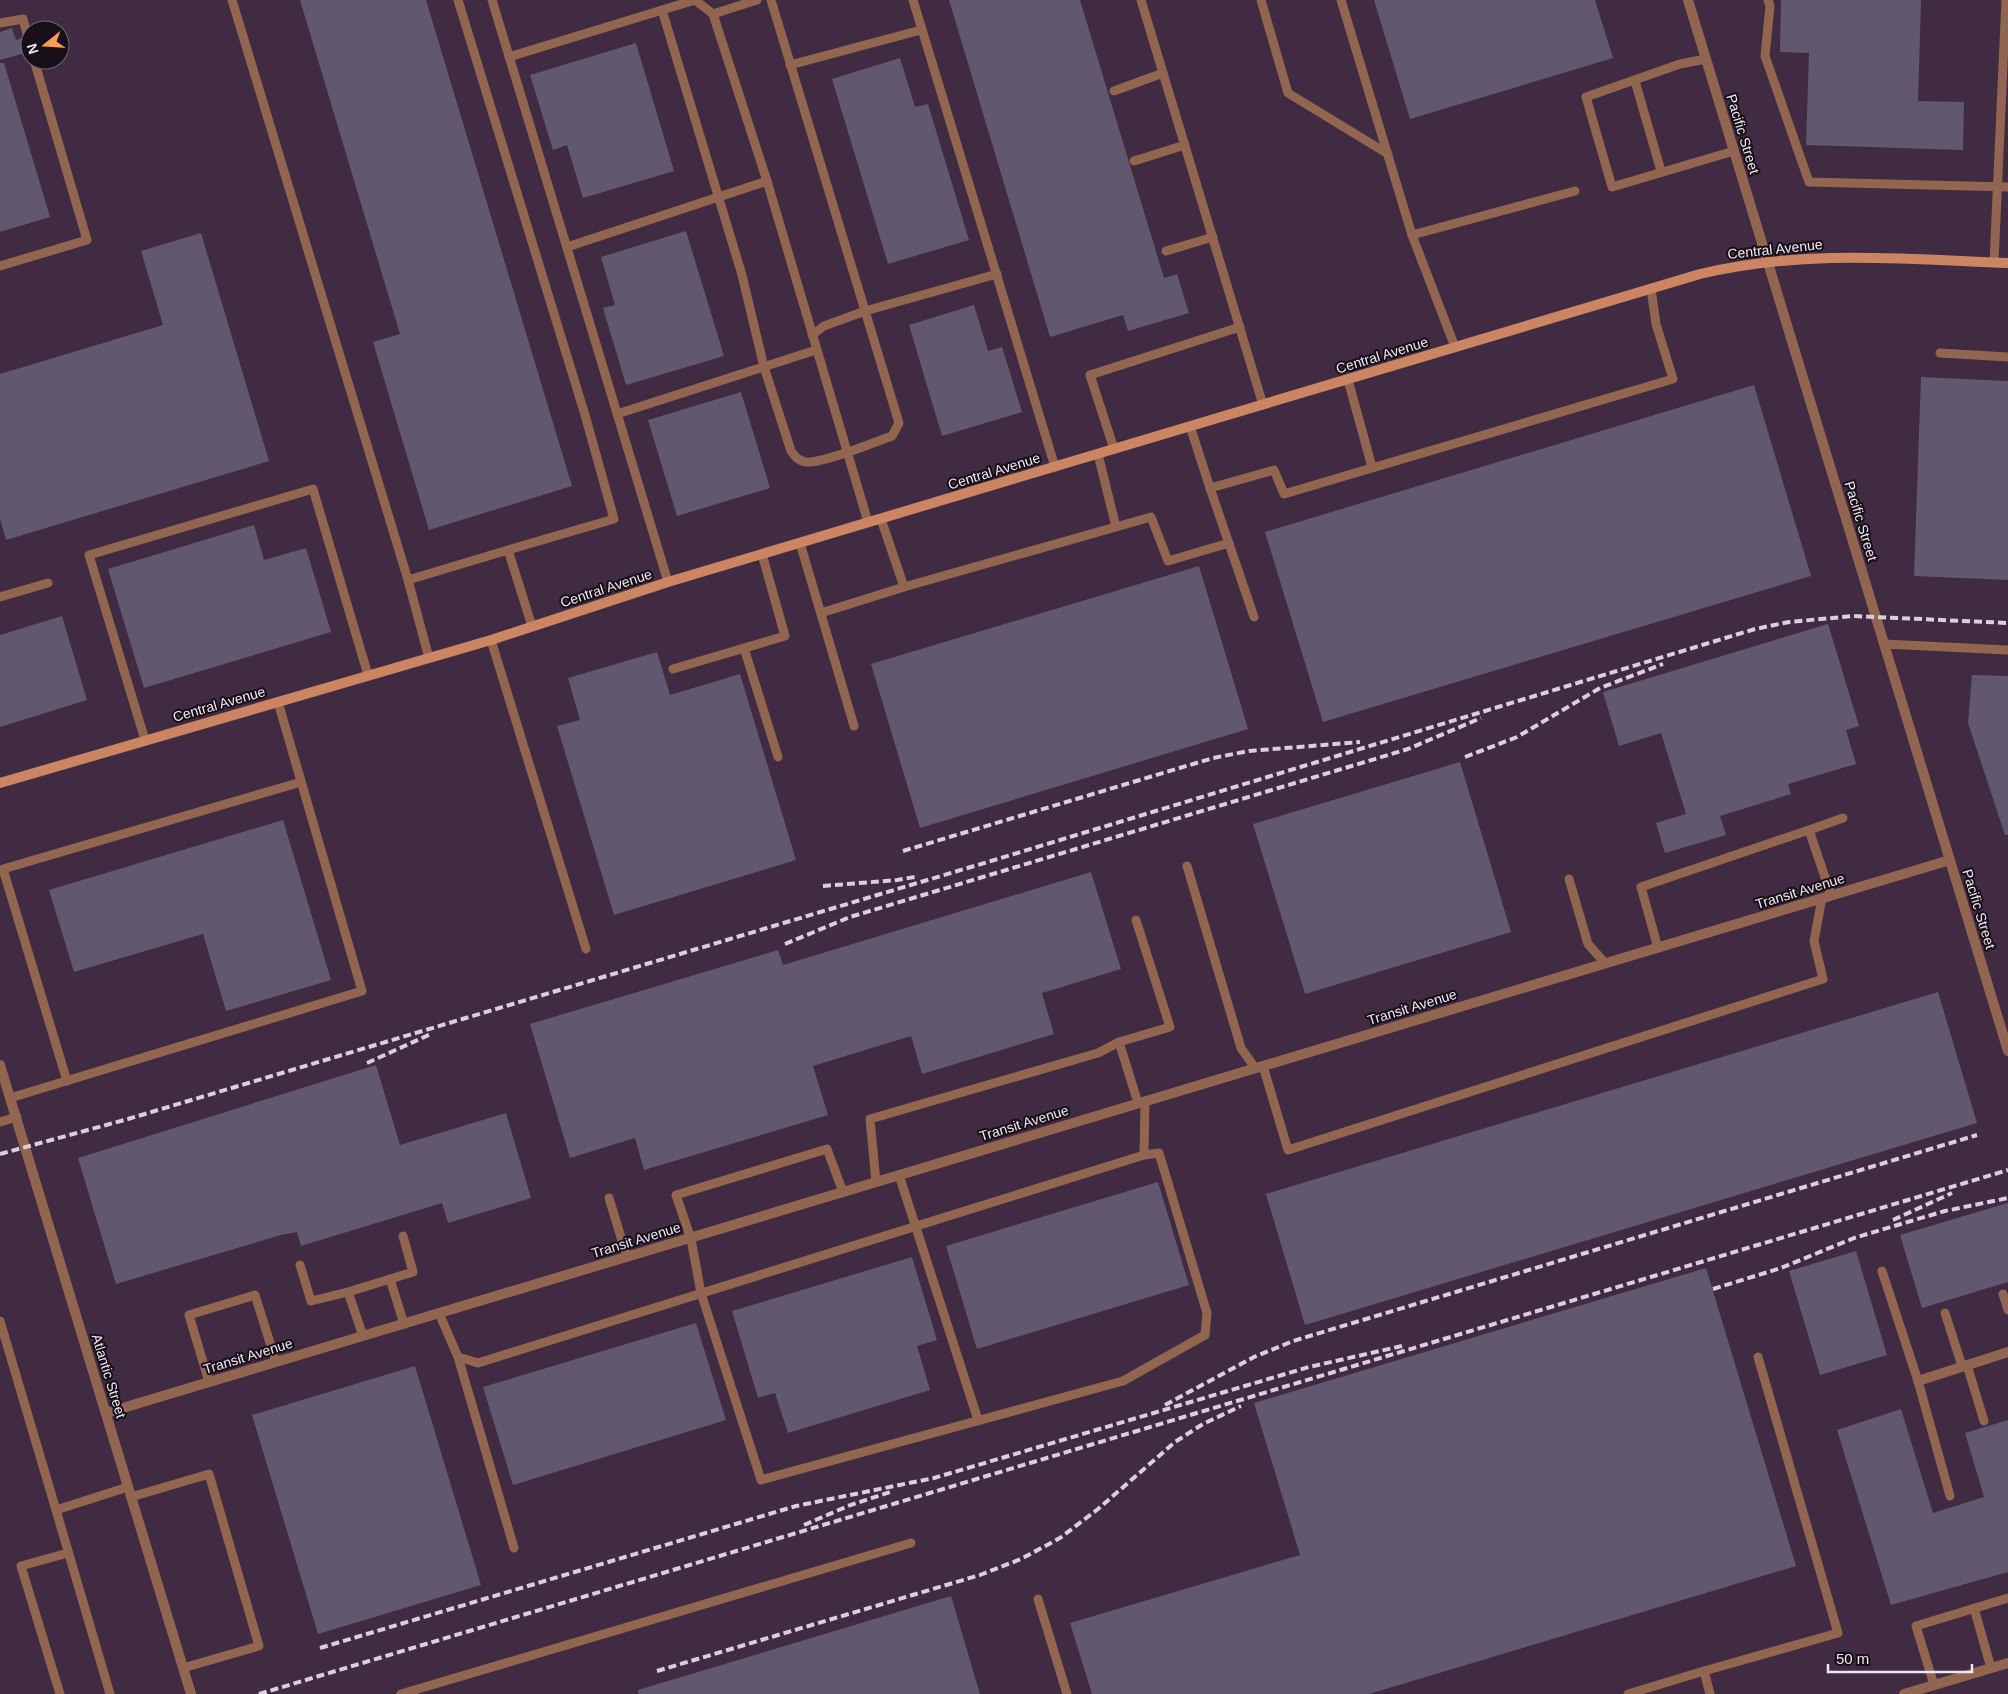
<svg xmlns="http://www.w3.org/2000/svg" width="2008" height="1694" viewBox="0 0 2008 1694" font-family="Arial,sans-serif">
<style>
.built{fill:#402b42;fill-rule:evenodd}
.building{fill:#61576f}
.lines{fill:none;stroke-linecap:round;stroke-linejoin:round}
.lane{stroke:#91654f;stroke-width:9}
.street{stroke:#91654f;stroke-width:10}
.secondary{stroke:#cb8562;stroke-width:10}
.rail{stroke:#dbcfdc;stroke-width:4;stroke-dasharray:8 4;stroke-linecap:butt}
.labels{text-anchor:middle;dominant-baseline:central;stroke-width:4;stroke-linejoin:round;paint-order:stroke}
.street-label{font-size:14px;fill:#f0e5f1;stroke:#181019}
</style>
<rect width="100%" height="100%" fill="#352436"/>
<path class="built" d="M0 0H2008V1694H0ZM30 30H60V60H30Z"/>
<g class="building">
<polygon points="300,0 426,0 572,486 429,530 373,342 400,334"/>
<polygon points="949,0 1080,0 1164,278 1177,274 1189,313 1128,331 1123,315 1050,337"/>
<polygon points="1374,0 1595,0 1613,58 1410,119"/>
<polygon points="1781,0 1921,0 1918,101 1964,102 1963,150 1806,145 1809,53 1780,52"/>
<polygon points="12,28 16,40 22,38 24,47 29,52 0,60 0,32"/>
<polygon points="636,43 674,171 583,198 567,145 553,150 530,75"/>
<polygon points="900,58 915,107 928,104 969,240 888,264 832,79"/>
<polygon points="0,63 4,63 50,217 0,232"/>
<polygon points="686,231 724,356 626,385 603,308 615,305 601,257"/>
<polygon points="201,233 269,461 6,540 0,519 0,374 163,325 141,251"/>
<polygon points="974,305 988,351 1002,347 1022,412 942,436 909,325"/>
<polygon points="1921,377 2008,381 2008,580 1914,576"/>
<polygon points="1754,385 1811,576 1323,722 1265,532"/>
<polygon points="741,392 770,488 677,516 648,420"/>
<polygon points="254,525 264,560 306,548 331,632 144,688 108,569"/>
<polygon points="1199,566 1248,729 920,828 871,664"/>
<polygon points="62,616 87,700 0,727 0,635"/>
<polygon points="1828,624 1859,726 1846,730 1856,764 1788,784 1791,794 1720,816 1726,835 1665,853 1656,823 1686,814 1661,733 1619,746 1603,692"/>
<polygon points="657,652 670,695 740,674 796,860 614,915 557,726 580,720 568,678"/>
<polygon points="1972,675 2008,676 2008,835 2005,835 1968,723"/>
<polygon points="1460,762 1511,932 1305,994 1253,824"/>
<polygon points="283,820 331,980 226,1011 203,934 74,972 49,890"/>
<polygon points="1091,872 1121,969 1042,993 1054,1034 922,1074 911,1036 813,1066 828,1115 644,1170 635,1138 570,1158 530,1024 778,950 783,965"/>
<polygon points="1938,992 1977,1123 1305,1325 1266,1194"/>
<polygon points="376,1065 400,1145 506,1113 531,1198 448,1223 442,1203 301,1246 297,1232 281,1235 116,1284 78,1158"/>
<polygon points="1158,1182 1189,1285 977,1349 946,1246"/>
<polygon points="2008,1203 2008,1282 1922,1308 1900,1235"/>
<polygon points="1856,1251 1887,1355 1820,1375 1789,1271"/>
<polygon points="912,1257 937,1340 917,1346 930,1390 788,1433 775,1393 758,1398 732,1311"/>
<polygon points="1706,1268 1796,1566 1369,1694 1092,1694 1070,1623 1300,1555 1254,1403"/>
<polygon points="696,1323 726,1420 513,1485 483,1387"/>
<polygon points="415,1366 481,1585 318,1634 252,1415"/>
<polygon points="1901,1409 1933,1513 1984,1497 1965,1433 2008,1420 2008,1572 1891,1605 1837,1430"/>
<polygon points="951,1596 980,1694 638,1694 638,1690"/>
</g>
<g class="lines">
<g class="lane">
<polyline points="232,0 408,580 508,550"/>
<polyline points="458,0 585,415 614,519 508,550 532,626"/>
<polyline points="492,0 668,582"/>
<polyline points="913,0 1055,467"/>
<polyline points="1141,0 1263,405"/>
<polyline points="1261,0 1288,93 1388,154"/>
<polyline points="1341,0 1412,235"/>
<polyline points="1768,0 1770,6 1765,56 1809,182 2008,187"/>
<path d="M662 10 742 275 764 367 791 451C795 456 798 461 806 462 821 464 875 442 892 436L899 423 771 0"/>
<polyline points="713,14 757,0"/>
<polyline points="0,23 23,19 30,45"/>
<polyline points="509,57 695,0 713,14 767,181 868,522"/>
<polyline points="1706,59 1680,64 1586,97 1612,187 1734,151"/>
<polyline points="790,65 921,30"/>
<polyline points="1635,81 1661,171"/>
<polyline points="1114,91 1163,73"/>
<polyline points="1134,161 1185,145"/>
<polyline points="567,247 767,181"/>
<polyline points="1166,251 1213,237"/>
<polyline points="1994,262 2006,0"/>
<polyline points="0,266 87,240 34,60"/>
<polyline points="812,335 824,326 865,311 997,274"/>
<polyline points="1455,347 1412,235 1575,191"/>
<polyline points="1940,353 2008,357"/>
<polyline points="1348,380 1372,467"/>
<polyline points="617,414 816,350"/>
<polyline points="1190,426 1210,488 1274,470 1284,494 1673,379 1656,324 1651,289"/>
<polyline points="1114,449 1090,375 1240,327"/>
<polyline points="1098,454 1116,527"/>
<polyline points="1210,488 1254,617"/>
<polyline points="881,519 904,587 1151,517 1168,561 1229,543"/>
<polyline points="800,543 854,726"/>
<polyline points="408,580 429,658"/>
<polyline points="0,597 48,583"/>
<polyline points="821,613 904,587"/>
<polyline points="491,640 586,949"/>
<polyline points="1884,644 2008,650"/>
<polyline points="744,648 778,757"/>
<polyline points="673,669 785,636 762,554"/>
<polyline points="145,740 89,555 313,489 368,675"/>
<polyline points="1187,866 1241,1048 1255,1068"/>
<polyline points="1569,879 1588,944 1605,963"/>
<polyline points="1831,895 1809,830 1843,818"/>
<polyline points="1658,948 1641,887 1809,830"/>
<polyline points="1119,1042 1138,1103"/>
<polyline points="1263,1066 1288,1150 1823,979 1814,941 1822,898"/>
<polyline points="67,1081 3,869 301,782"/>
<polyline points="10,1098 362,991 278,702"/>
<polyline points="0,1122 17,1117"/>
<polyline points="899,1175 978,1420"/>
<polyline points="876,1182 870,1119 1098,1053 1119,1042 1170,1027 1136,920"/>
<polyline points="843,1192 827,1149 676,1195 691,1239 701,1293 761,1480 1123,1381 1205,1335 1207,1313 1159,1153 1144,1155"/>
<polyline points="609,1198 627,1257"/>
<polyline points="300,1265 311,1301 348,1292 363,1336"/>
<polyline points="1882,1271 1918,1381 1950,1496"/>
<polyline points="390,1279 404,1324"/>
<polyline points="348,1292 413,1272 403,1236"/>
<polyline points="2003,1294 2008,1310"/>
<polyline points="439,1313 458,1357 514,1548"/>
<polyline points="1945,1313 1962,1366"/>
<polyline points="0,1321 56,1510 128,1487"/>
<polyline points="458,1357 478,1363 1144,1155 1145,1101"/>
<polyline points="1967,1365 1984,1421"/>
<polyline points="209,1382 189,1315 255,1295 276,1362"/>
<polyline points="131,1497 209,1474 259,1646 183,1668"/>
<polyline points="56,1510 110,1694"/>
<polyline points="1038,1599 1067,1694"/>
<polyline points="1974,1608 1991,1668"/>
<polyline points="1704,1671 1838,1633 1758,1357"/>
<polyline points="1934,1685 1916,1626 2008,1598"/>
<polyline points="60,1694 21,1566 68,1553"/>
<polyline points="401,1694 911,1543"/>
<polyline points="1628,1694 1704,1671 1710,1694"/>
</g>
<g class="street">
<polyline points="1688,0 2008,1051"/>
<polyline points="0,1065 191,1694"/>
<polyline points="1918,1381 2008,1352"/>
<polyline points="106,1413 1950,860"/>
<polyline points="1904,1694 2008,1663"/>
</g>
<path class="secondary" d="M0 783 491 640 668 582 1700 274C1803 249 1904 259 2008 263"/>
<g class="rail">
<polyline points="1465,757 1517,737 1600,688 1663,664"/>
<polyline points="903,851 1213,758 1249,751 1360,742"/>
<polyline points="823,886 897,880 915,877"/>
<polyline points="785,944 850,917 1408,749 1481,718"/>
<polyline points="367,1063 431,1034"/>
<polyline points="0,1154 128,1119 991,861 1755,629 1789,622 1853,616 2008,623"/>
<polyline points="1893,1220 1952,1193"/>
<polyline points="1713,1289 1781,1268 1854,1238 1911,1221 1945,1211 2008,1198"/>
<polyline points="1165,1405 1254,1357 1293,1341 1977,1135"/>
<polyline points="804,1525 848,1506 890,1492"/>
<polyline points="320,1648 796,1506 934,1478 1309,1367 1402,1346"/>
<polyline points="657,1671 980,1575 1021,1559 1060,1538 1098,1509 1175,1442 1203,1424 1241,1406"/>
<polyline points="259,1694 2008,1170"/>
</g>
</g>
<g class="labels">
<g class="street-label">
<text transform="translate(1743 134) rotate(73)">Pacific Street</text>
<text transform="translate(1775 249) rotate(-6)">Central Avenue</text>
<text transform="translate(1382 355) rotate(-17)">Central Avenue</text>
<text transform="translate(994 471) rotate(-17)">Central Avenue</text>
<text transform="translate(1861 521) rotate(73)">Pacific Street</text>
<text transform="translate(606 588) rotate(-18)">Central Avenue</text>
<text transform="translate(219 704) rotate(-16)">Central Avenue</text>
<text transform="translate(1800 891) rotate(-17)">Transit Avenue</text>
<text transform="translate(1979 909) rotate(73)">Pacific Street</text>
<text transform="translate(1412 1007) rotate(-17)">Transit Avenue</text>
<text transform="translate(1024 1123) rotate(-17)">Transit Avenue</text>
<text transform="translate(636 1240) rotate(-17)">Transit Avenue</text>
<text transform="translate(248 1356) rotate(-17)">Transit Avenue</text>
<text transform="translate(109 1376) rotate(73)">Atlantic Street</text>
</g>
</g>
<g transform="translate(45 45) rotate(253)"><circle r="24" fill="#181019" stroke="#6e656f"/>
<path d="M0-4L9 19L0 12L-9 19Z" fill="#fb9e51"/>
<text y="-8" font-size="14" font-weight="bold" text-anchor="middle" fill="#f0e5f1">N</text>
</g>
<path d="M1828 1664v8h144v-8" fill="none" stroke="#f0e5f1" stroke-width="2.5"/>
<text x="1836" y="1664" font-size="15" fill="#f0e5f1" stroke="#181019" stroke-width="4" paint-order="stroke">50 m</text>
</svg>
